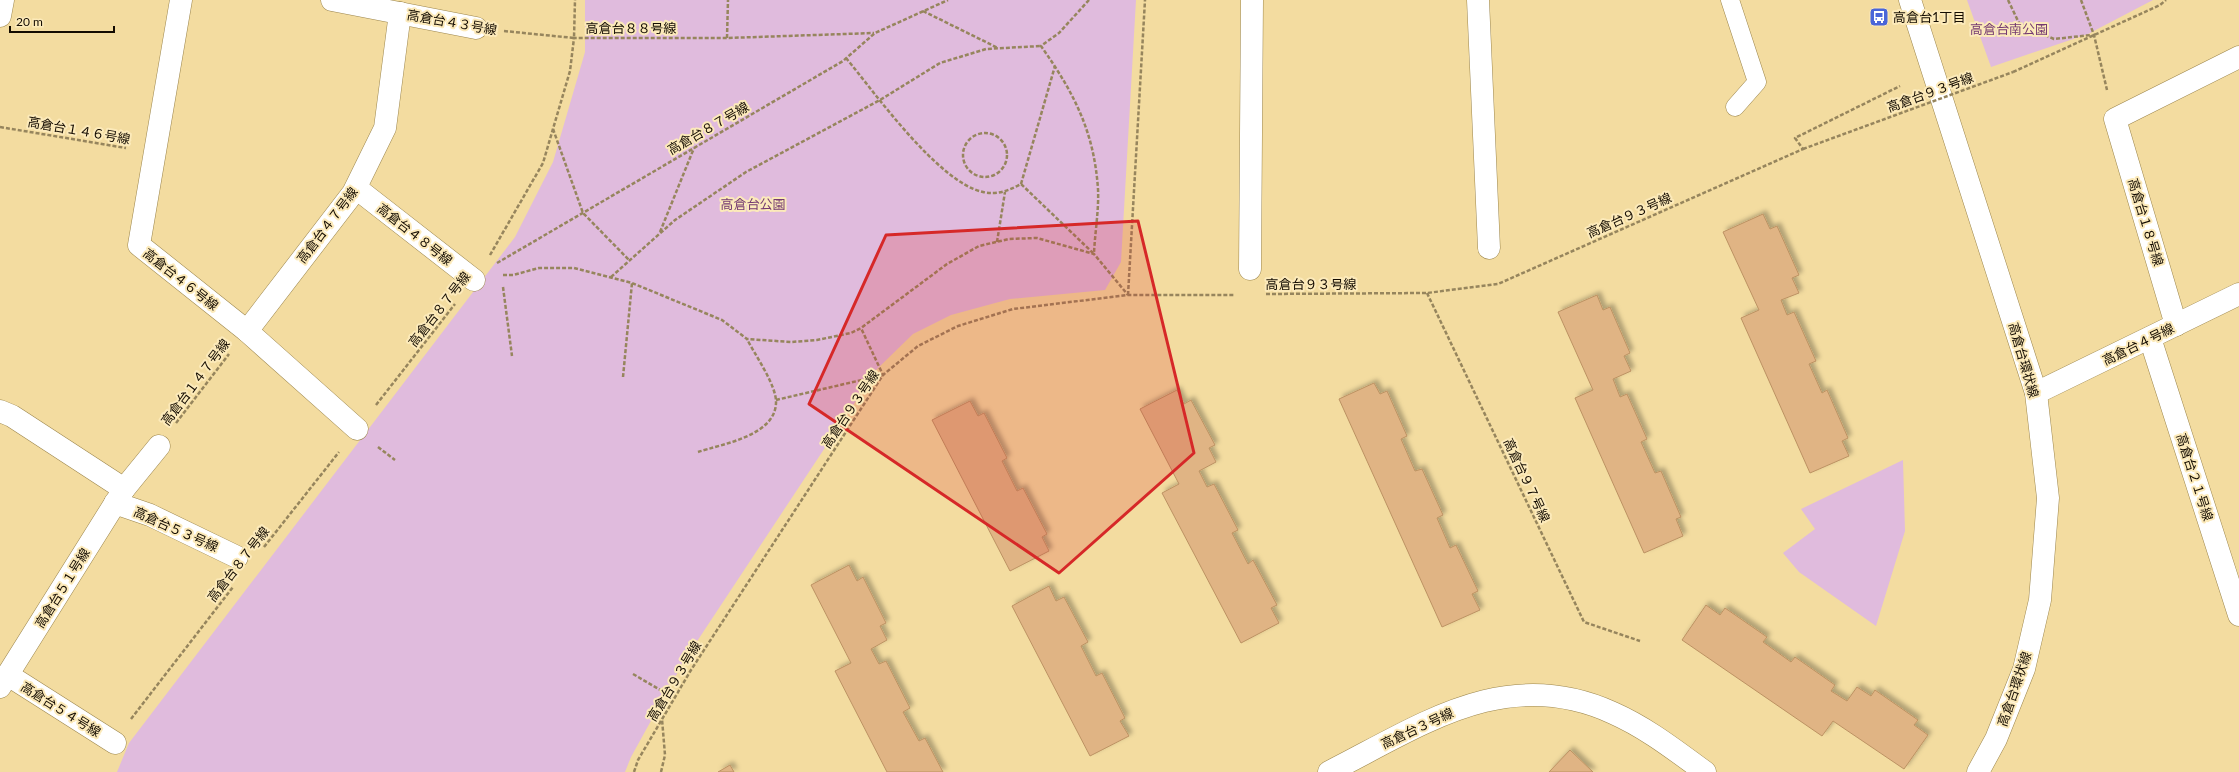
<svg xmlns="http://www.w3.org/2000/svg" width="2239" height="772" viewBox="0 0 2239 772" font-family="Lato,'Noto Sans JP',sans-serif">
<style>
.green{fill:#e0bbdd}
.building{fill:#e0b484;stroke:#bc9263;filter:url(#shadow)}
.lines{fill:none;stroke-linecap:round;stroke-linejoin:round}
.lane-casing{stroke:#9c864d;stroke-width:19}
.street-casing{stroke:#9c864d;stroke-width:23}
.secondary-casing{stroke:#9c864d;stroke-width:23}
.path{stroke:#96855d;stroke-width:2.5;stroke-dasharray:4 2;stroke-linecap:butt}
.lane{stroke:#fff;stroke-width:18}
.street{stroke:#fff;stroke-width:22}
.secondary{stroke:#fff;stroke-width:22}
.path-bridge{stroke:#96855d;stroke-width:2.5;stroke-dasharray:4 2;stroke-linecap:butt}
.marked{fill:#d62828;fill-opacity:0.2;stroke:#d62828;stroke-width:3;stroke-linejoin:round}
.labels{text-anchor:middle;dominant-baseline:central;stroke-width:4;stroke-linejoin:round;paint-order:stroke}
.poi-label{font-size:13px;fill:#130b00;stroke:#fceaba;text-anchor:start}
.street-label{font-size:13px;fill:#130b00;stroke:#fceaba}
.park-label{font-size:13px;fill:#743a71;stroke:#fceaba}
</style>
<defs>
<filter id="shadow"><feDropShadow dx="3.5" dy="-3.5" stdDeviation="2" flood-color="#0004"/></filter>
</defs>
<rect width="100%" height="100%" fill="#f3dca0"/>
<g class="green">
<polygon points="585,0 1136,0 1121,262 1105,290 1010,299 951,315 913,334 877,369 684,661 631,757 625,772 117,772 129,743 515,237 553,162 585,52"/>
<polygon points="1967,0 2153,0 2088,34 1991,67"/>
<polygon points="1903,460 1905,531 1876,626 1799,572 1783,553 1815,529 1801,509"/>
</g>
<g class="building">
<polygon points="1763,214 1770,229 1777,226 1799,275 1792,278 1799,293 1781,300 1787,315 1794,312 1816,361 1809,364 1822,393 1827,390 1848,438 1842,441 1849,456 1810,473 1741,318 1759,310 1723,232"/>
<polygon points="1597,295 1603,310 1610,307 1630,353 1624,356 1631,371 1613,379 1620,397 1627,394 1647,439 1641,442 1655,473 1661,471 1681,517 1676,519 1683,536 1644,553 1575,398 1593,390 1558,312"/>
<polygon points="1374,383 1380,394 1387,391 1407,436 1401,439 1415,471 1422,469 1443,515 1437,518 1450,548 1456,545 1478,591 1472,594 1480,610 1442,627 1339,399"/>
<polygon points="1177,390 1184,404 1191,400 1215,445 1209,448 1216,462 1199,471 1207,487 1214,484 1238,530 1232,533 1248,564 1253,560 1277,605 1271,608 1279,623 1241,643 1162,493 1179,484 1140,409"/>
<polygon points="970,401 978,416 984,413 1007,458 1002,461 1017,491 1023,488 1047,534 1042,537 1049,551 1010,571 932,420"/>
<polygon points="849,565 857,581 863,577 886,623 880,626 887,640 871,649 879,664 886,661 910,708 903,712 919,741 925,738 943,772 887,772 835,671 851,663 811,585"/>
<polygon points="1049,586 1056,601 1064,597 1088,642 1081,646 1096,676 1102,673 1125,718 1120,721 1129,736 1090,756 1012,606"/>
<polygon points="1706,605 1720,615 1725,608 1767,637 1763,642 1791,662 1795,657 1835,685 1831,691 1847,701 1857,687 1871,696 1875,690 1918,720 1914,725 1928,735 1904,769 1833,721 1822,736 1682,640"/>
<polygon points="1570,750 1593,772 1549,772"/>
<polygon points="730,765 734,772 718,772"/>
</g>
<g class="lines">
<g class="lane-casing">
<polyline id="lane" points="1730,0 1757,82 1735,107"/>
</g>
<g class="street-casing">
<g id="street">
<polyline points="181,0 139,245 247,331 357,429"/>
<polyline points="332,0 476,28"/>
<polyline points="1478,0 1489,248"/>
<polyline points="0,16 3,0"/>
<polyline points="356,188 474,280"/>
<polyline points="1250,269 1252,0"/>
<polyline points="2176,325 2115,119 2239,57"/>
<polyline points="247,331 353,193 385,128 400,13"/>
<polyline points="2150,338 2239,615"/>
<polyline points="2036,393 2239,294"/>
<polyline points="0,411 12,416 124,489 0,687"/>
<polyline points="124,489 159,446"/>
<polyline points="115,503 150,515 237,557"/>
<polyline points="8,675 115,743"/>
</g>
</g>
<g class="secondary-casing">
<g id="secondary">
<polyline points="1910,0 2036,393 2048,498 2040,600 2024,669 1996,739 1978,772"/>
<path d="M1329 772C1422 725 1506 664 1613 713 1647 728 1676 751 1705 772"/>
</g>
</g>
<g class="path">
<path d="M1089 0 1059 33 1041 46C1074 93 1094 131 1098 189 1099 210 1095 232 1094 253"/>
<polyline points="2008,0 2019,23 2054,39 2091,35"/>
<polyline points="2081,0 2094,35 2107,90"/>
<polyline points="923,11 998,48"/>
<polyline points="504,31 574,38 575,0"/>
<polyline points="727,38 728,0"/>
<path d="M846 58C875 93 939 183 983 192 997 195 1008 191 1021 184L1093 253"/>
<polyline points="2013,72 2160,5 2166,0"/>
<polyline points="0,127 126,148"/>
<polyline points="553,129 583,213 629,260"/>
<circle cx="985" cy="155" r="22"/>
<polyline points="1021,184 1055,66"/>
<polyline points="660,232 694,148"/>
<polyline points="997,242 1005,192"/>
<polyline points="490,255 543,163 570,71 574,38 727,38 874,33"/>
<polyline points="497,263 843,61 875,33 948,0"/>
<polyline points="503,275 513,275 539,268 574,268 632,283 722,320 747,339 791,342 817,340 851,333 861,328 947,264 979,246 1009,239 1037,238 1094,254 1128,295"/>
<polyline points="611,277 675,220 746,172 880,100 940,63 986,49 1041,46"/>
<polyline points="503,287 512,356"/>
<polyline points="1427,293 1584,622 1640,641"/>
<polyline points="1266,294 1427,293 1498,284 1803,149 1795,138 1900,86"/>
<polyline points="1128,295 1145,0"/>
<polyline points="623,377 632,283"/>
<polyline points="776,400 883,375 861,328"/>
<polyline points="376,405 455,304"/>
<polyline points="176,423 229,354"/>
<polyline points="378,447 395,460"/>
<path d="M698 452C722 444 775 436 776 403 777 386 755 355 747 339"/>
<polyline points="264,547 339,452"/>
<polyline points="633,674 674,698"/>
<polyline points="131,719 233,587"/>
<polyline points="634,772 638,760 691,670 883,375 918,346 958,326 1013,309 1128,295 1235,295"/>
<polyline points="661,772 665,755 662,719"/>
</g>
<use href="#lane" class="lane"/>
<use href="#street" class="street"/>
<use href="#secondary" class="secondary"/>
<polyline class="path-bridge" points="1803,149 2013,72"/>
</g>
<path class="marked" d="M1138 221 1194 453 1059 573 809 404 886 235Z"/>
<defs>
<g id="bus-square" transform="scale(1)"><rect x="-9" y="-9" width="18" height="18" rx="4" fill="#4965d9" stroke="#fceaba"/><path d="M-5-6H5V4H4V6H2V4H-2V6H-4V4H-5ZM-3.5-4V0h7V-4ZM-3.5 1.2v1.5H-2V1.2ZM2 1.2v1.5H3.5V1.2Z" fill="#fff"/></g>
</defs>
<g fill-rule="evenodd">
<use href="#bus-square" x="1879" y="17"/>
</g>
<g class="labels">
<g class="poi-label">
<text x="1893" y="17">高倉台1丁目</text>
</g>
<g class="street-label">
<text transform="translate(452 22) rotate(10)">高倉台４３号線</text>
<text x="631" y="28">高倉台８８号線</text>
<text transform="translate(1930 92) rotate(-20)">高倉台９３号線</text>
<text transform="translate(708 128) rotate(-30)">高倉台８７号線</text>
<text transform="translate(79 130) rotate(10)">高倉台１４６号線</text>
<text transform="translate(1629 215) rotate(-24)">高倉台９３号線</text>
<text transform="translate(2146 222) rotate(73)">高倉台１８号線</text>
<text transform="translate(327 225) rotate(-53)">高倉台４７号線</text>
<text transform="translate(415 234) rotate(38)">高倉台４８号線</text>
<text transform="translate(181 279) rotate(38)">高倉台４６号線</text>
<text x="1311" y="284">高倉台９３号線</text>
<text transform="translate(439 309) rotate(-52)">高倉台８７号線</text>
<text transform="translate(2138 344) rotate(-26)">高倉台４号線</text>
<text transform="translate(2024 360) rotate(74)">高倉台環状線</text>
<text transform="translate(195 382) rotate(-53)">高倉台１４７号線</text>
<text transform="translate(850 409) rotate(-56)">高倉台９３号線</text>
<text transform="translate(2195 477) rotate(72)">高倉台２１号線</text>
<text transform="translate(1527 480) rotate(65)">高倉台９７号線</text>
<text transform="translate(176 529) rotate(24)">高倉台５３号線</text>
<text transform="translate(238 564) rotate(-52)">高倉台８７号線</text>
<text transform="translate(62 588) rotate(-58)">高倉台５１号線</text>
<text transform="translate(674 681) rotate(-59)">高倉台９３号線</text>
<text transform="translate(2014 689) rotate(-71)">高倉台環状線</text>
<text transform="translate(61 709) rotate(32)">高倉台５４号線</text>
<text transform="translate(1417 728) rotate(-25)">高倉台３号線</text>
</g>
<g class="park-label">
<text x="2009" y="29">高倉台南公園</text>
<text x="753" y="204">高倉台公園</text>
</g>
</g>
<path d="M10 26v6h104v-6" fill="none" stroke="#130b00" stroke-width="2"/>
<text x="16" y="26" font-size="12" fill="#130b00" stroke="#fceaba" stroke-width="3" paint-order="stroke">20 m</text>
</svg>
